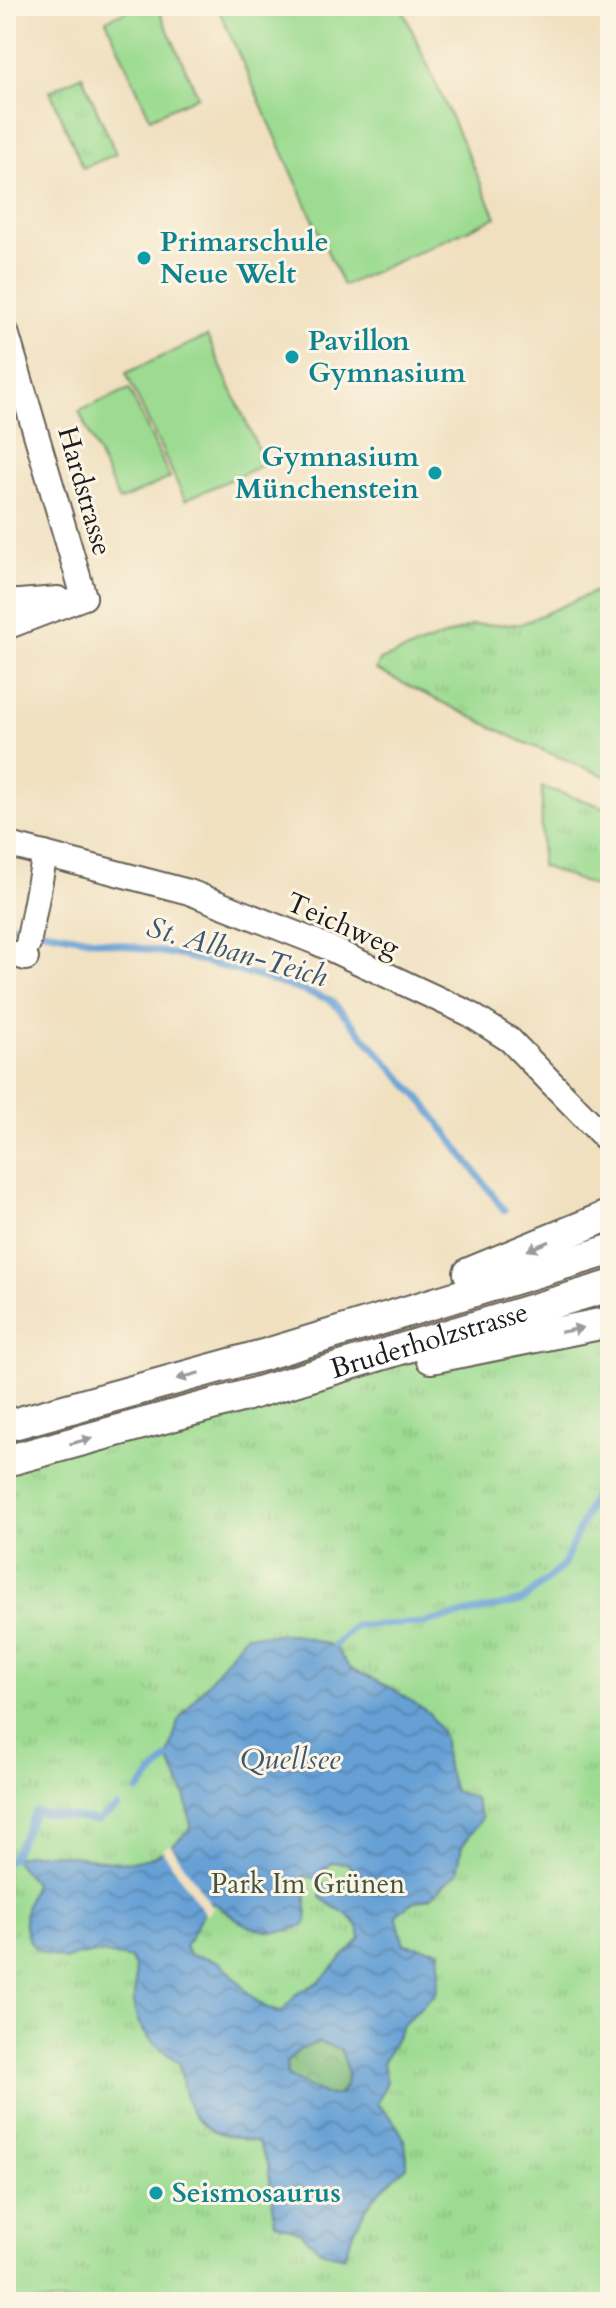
<svg xmlns="http://www.w3.org/2000/svg" width="616" height="2308" viewBox="0 0 616 2308" font-family="Cardo,serif">
<style>
.grass{fill:url(#grass-tufts);stroke:#5c7c56;stroke-width:2}
.forest{fill:url(#forest-crowns);stroke:#4c6c4c;stroke-width:2}
.garden{fill:#9cdb91;stroke:#5c7c56;stroke-width:2}
.water{fill:url(#water-waves);stroke:#415e78;stroke-width:2;fill-rule:evenodd}
.pier{fill:#f0e0c0}
.lines{fill:none;stroke-linecap:round;stroke-linejoin:round}
.stream{stroke:#66a0d5;stroke-width:7}
.minor-casing{stroke:#666155;stroke-width:28}
.major-casing{stroke:#666155;stroke-width:34}
.minor{stroke:#fff;stroke-width:24}
.major{stroke:#fff;stroke-width:30}
.oneway{fill:#999}
.culture-dot{fill:#0f9aa8;stroke:#fcf5e5;stroke-width:3}
.labels{text-anchor:middle;dominant-baseline:central;stroke-width:6;stroke-linejoin:round;paint-order:stroke}
.culture-label{font-size:28px;font-weight:bold;fill:#0d838f;stroke:#fcf5e5;text-anchor:start}
.street-label{font-size:28px;fill:#1c1c1c;stroke:#fcf5e5}
.park-label{font-size:28px;fill:#42553f;stroke:#fcf5e5}
.water-label{font-size:30px;font-style:italic;fill:#3d576f;stroke:#fcf5e5}
</style>
<defs>
<pattern id="grass-tufts" width="24" height="20" patternUnits="userSpaceOnUse" patternTransform="scale(2)"><rect width="24" height="20" fill="#9cdb91"/><path d="M3 7l-1-3M5 7V3M7 7l1-3M15 17l-1-3M17 17v-4M19 17l1-3" fill="none" stroke="#86bb7c"/></pattern>
<pattern id="forest-crowns" width="20" height="18" patternUnits="userSpaceOnUse" patternTransform="scale(2)"><rect width="20" height="18" fill="#7dbb7b"/><path d="M2 6a3 3 0 1 1 6 0M12 15a3 3 0 1 1 6 0" fill="none" stroke="#6ba06a"/></pattern>
<pattern id="water-waves" width="16" height="10" patternUnits="userSpaceOnUse" patternTransform="scale(2)"><rect width="16" height="10" fill="#66a0d5"/><path d="M0 5q4-4 8 0t8 0" fill="none" stroke="#5382ac"/></pattern>
</defs>
<rect width="100%" height="100%" fill="#fcf5e5"/>
<filter id="ink" filterUnits="userSpaceOnUse"><feTurbulence type="fractalNoise" baseFrequency=".0125" numOctaves="2"/><feDisplacementMap in="SourceGraphic" scale="16" xChannelSelector="R" yChannelSelector="G"/><feConvolveMatrix kernelMatrix="1 2 1 2 8 2 1 2 1" color-interpolation-filters="sRGB"/></filter>
<filter id="wash" filterUnits="userSpaceOnUse"><feTurbulence type="fractalNoise" baseFrequency=".006" numOctaves="4" result="noise"/><feDisplacementMap in="SourceGraphic" scale="32" xChannelSelector="R" yChannelSelector="G"/><feGaussianBlur stdDeviation="1.8" result="paint"/><feColorMatrix in="noise" values="0 0 0 0 0 0 0 0 0 0 0 0 0 0 0 0 0 1.4 0 .05"/><feComposite in="paint" operator="in"/></filter>
<g filter="url(#wash)">
<rect width="100%" height="100%" fill="#f0e0c0"/>
<g class="grass">
<polygon points="82,75 116,154 83,168 50,91"/>
<polygon points="610,585 610,778 523,742 376,670 380,660 474,625 521,624"/>
<polygon points="542,787 610,809 610,892 541,866"/>
<polygon points="610,1322 610,2302 6,2302 6,1467 248,1395"/>
</g>
<path class="forest" d="M318 2042 340 2049C348 2066 352 2080 338 2095H325L287 2076 286 2062 299 2050Z"/>
<g class="garden">
<polygon points="137,6 157,6 198,96 150,118 106,20"/>
<polygon points="217,6 401,6 496,217 343,286"/>
<polygon points="207,336 265,464 185,500 126,373"/>
<polygon points="129,389 170,478 119,501 79,411"/>
</g>
<path class="water" d="M293 1634 334 1646 350 1668 393 1689 429 1713 444 1737 445 1760 454 1791 474 1798 482 1818 462 1846 457 1873 431 1897 410 1904 396 1915 404 1944 440 1950V1972L436 1993 403 2025 383 2063 387 2082 377 2104C399 2124 408 2137 407 2167 369 2197 361 2212 344 2257L320 2251 301 2232 275 2223 268 2165 257 2142C199 2131 186 2125 180 2064 156 2044 132 2031 134 1997 135 1981 138 1974 131 1959 109 1954 86 1950 65 1960 58 1957 48 1956 41 1952 16 1938 25 1904 34 1883L12 1858C20 1857 28 1854 36 1854 96 1851 146 1886 191 1826L186 1798 168 1758 178 1721 245 1635ZM332 1862 347 1863 356 1874 348 1888 336 1883 322 1885 320 1896C337 1915 355 1909 361 1938L319 1982 296 1994 282 2012C253 2009 242 1981 222 1964 213 1957 201 1957 190 1955L185 1947C195 1931 198 1916 212 1903 224 1907 229 1915 239 1921 261 1933 285 1936 306 1924 310 1906 303 1895 304 1876L317 1879ZM318 2042 340 2049C348 2066 352 2080 339 2095H325L287 2076 286 2062 299 2050Z"/>
<polygon class="pier" points="170,1844 213,1908 206,1915 162,1850"/>
<g class="lines">
<g class="stream">
<polyline points="6,924 183,956 260,977 331,1000 425,1104 504,1210"/>
<polyline points="604,1389 610,1404"/>
<polyline points="334,1646 354,1626 424,1623 522,1601 563,1566 592,1500 610,1474"/>
<polyline points="138,1791 168,1758"/>
<polyline points="6,1861 12,1858 35,1812 97,1821 117,1807"/>
</g>
</g>
</g>
<g filter="url(#ink)">
<g class="lines">
<g class="minor-casing">
<g id="minor">
<polyline points="6,332 84,597"/>
<polyline points="6,603 58,599"/>
<polyline points="6,627 84,597"/>
<polyline points="6,844 189,892 316,942 468,1013 510,1040 610,1143"/>
<polyline points="28,944 45,854"/>
<polyline points="6,952 26,958"/>
</g>
</g>
<g class="major-casing">
<g id="major">
<polyline points="469,1273 610,1215"/>
<polyline points="431,1358 610,1322"/>
<polyline points="6,1426 263,1355 610,1250"/>
<path id="s1" d="M6 1461 248 1395 610 1286"/>
</g>
</g>
<use href="#minor" class="minor"/>
<use href="#major" class="major"/>
</g>
<defs><path id="oneway-solid" d="M-6-.8H1V-3.2L6.5 0L1 3.2V.8H-6Z" transform="scale(2)"/></defs>
<g class="oneway">
<use href="#oneway-solid" transform="translate(538 1246) rotate(157)"/>
<use href="#oneway-solid" transform="translate(572 1330) rotate(-11)"/>
<use href="#oneway-solid" transform="translate(188 1376) rotate(164)"/>
<use href="#oneway-solid" transform="translate(81 1441) rotate(-15)"/>
</g>
</g>
<g class="culture-dot">
<circle cx="144" cy="258" r="8"/>
<circle cx="292" cy="357" r="8"/>
<circle cx="435" cy="473" r="8"/>
<circle cx="156" cy="2193" r="8"/>
</g>
<g class="labels">
<g class="culture-label">
<text x="160" y="242">Primarschule<tspan x="160" dy="32">Neue Welt</tspan></text>
<text x="308" y="341">Pavillon<tspan x="308" dy="32">Gymnasium</tspan></text>
<text x="419" y="457" text-anchor="end">Gymnasium<tspan x="419" dy="32">Münchenstein</tspan></text>
<text x="172" y="2193">Seismosaurus</text>
</g>
<g class="street-label">
<text transform="translate(85 491) rotate(74)">Hardstrasse</text>
<text transform="translate(343 925) rotate(24)">Teichweg</text>
<text stroke="none"><textPath href="#s1" startOffset="440">Bruderholzstrasse</textPath></text>
</g>
<g class="park-label">
<text x="308" y="1884">Park Im Grünen</text>
</g>
<g class="water-label">
<text transform="translate(237 952) rotate(16)">St. Alban-Teich</text>
<text x="290" y="1759">Quellsee</text>
</g>
</g>
<rect width="616" height="2308" fill="none" stroke="#fcf5e5" stroke-width="32"/>
</svg>
